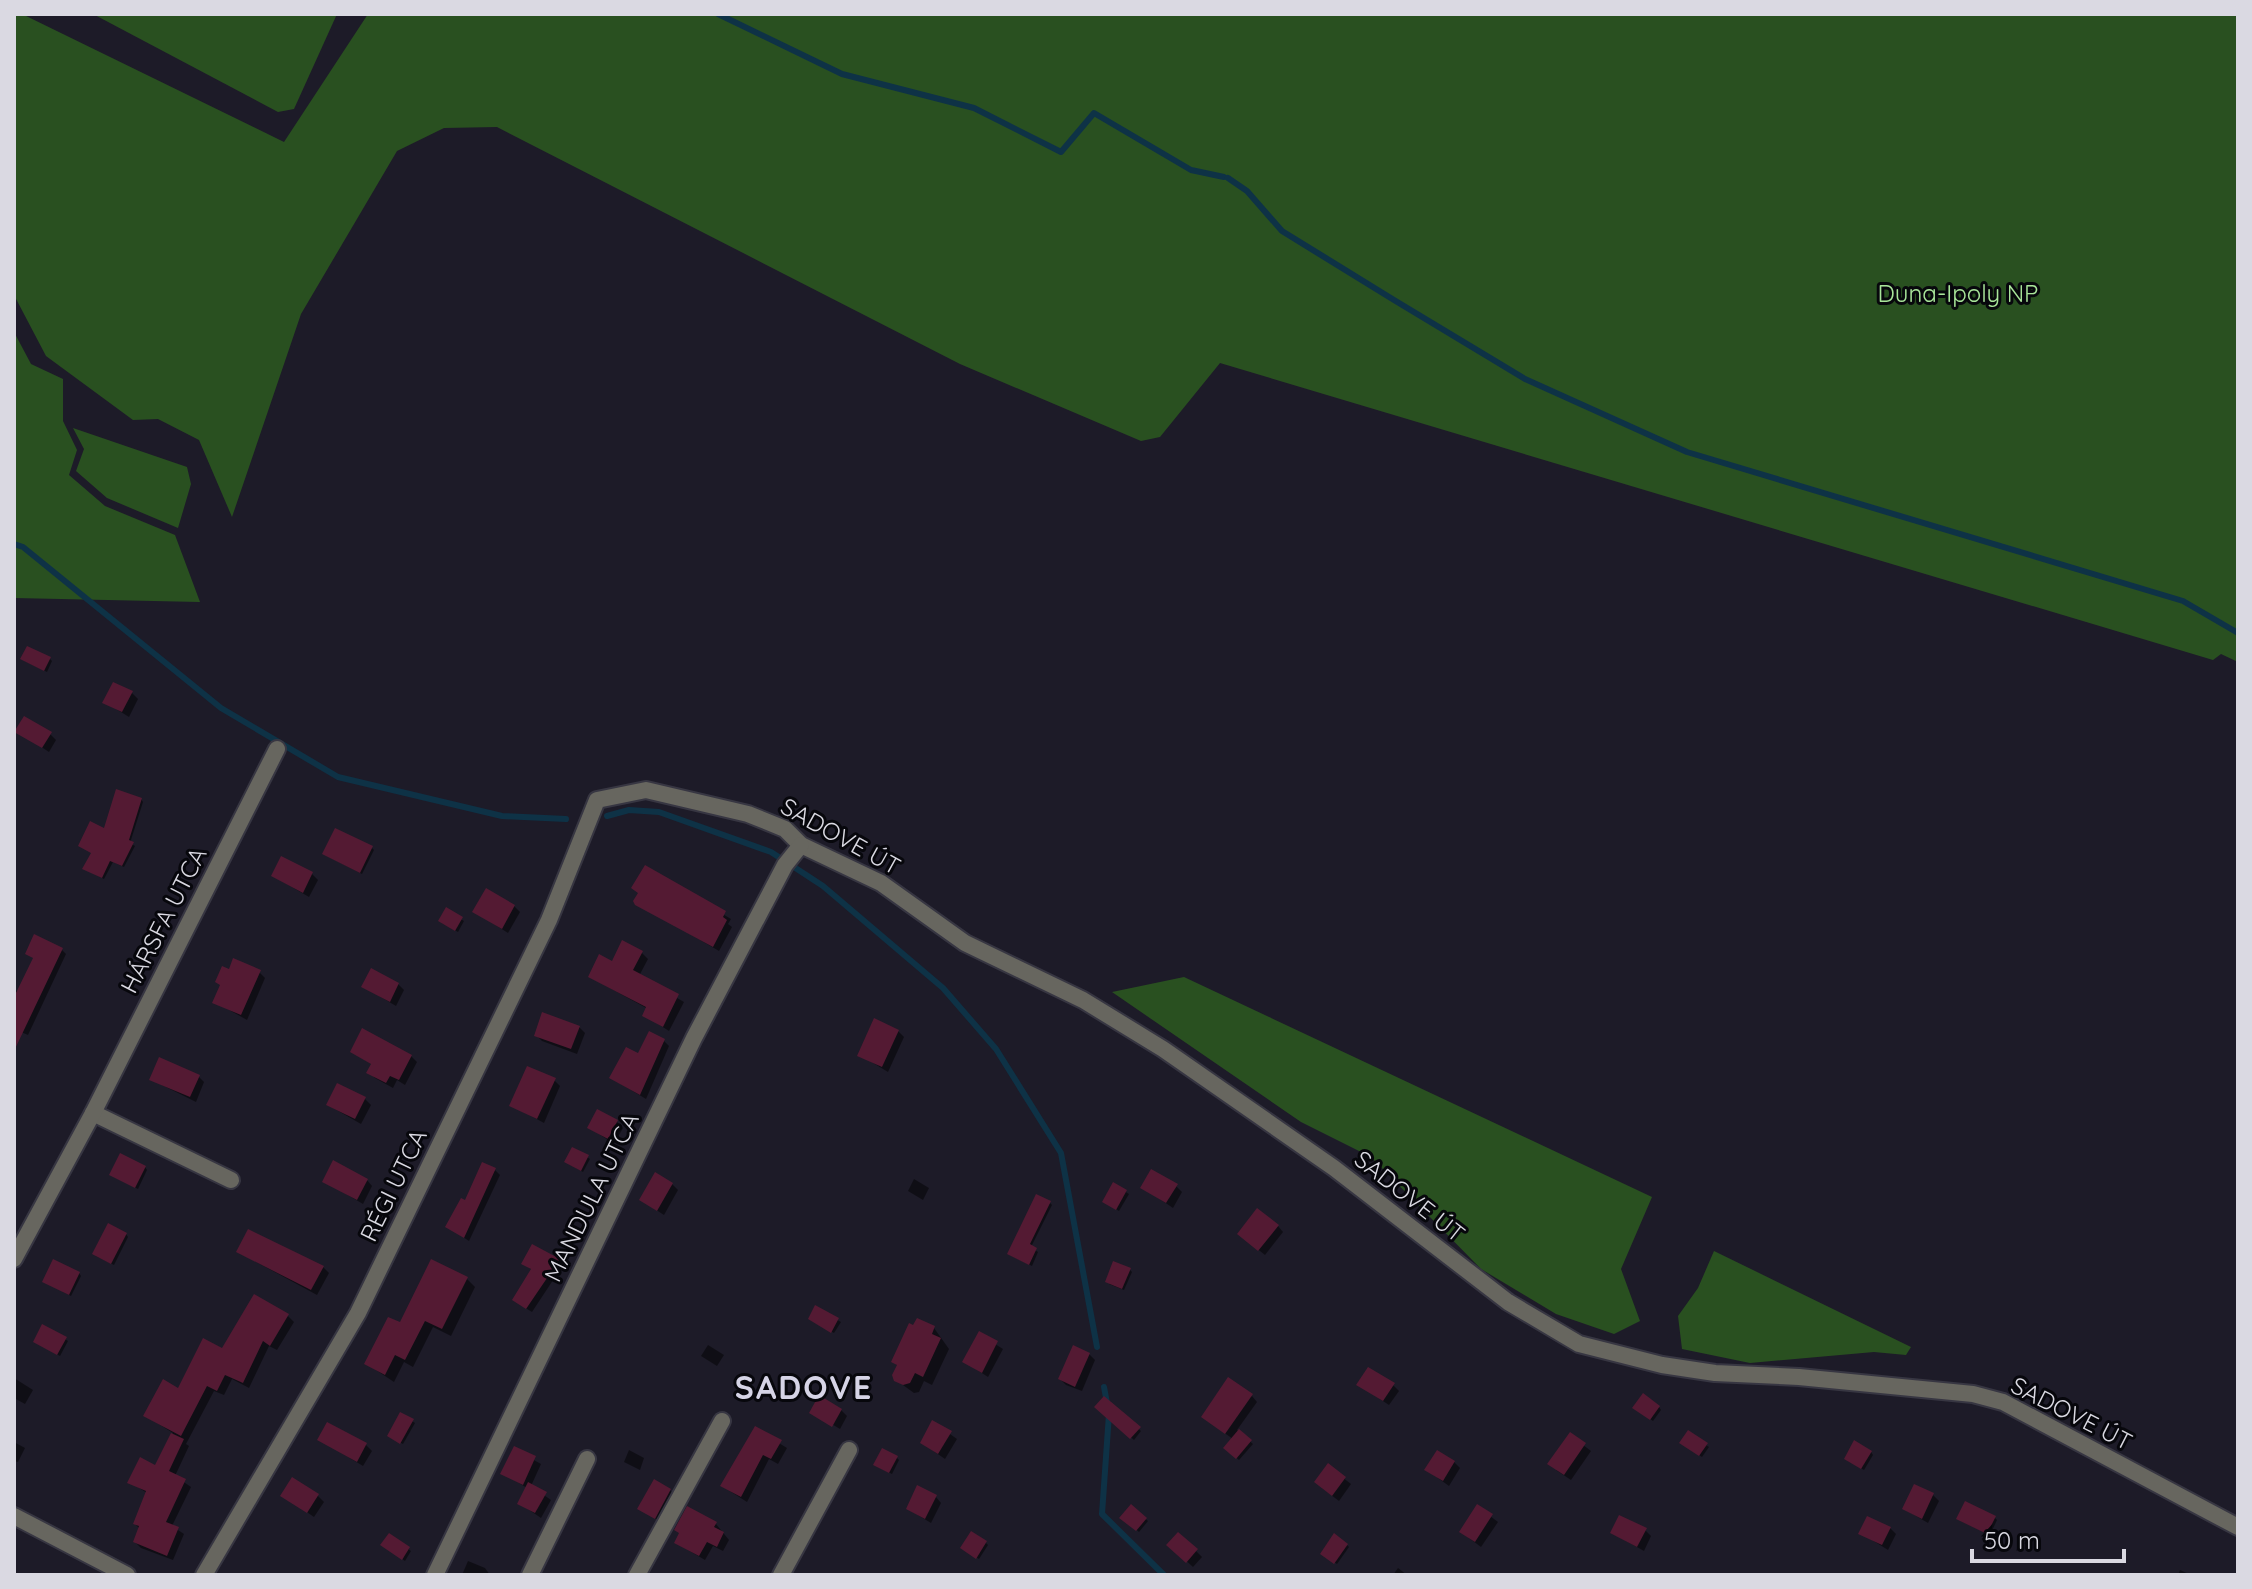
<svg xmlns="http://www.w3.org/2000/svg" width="2252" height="1589" viewBox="0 0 2252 1589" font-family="Quicksand,sans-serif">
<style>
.green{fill:#295020}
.shadow{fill:#0007}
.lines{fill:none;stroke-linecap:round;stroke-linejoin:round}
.stream{stroke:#0e3246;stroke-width:6}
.building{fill:#541a33}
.minor-casing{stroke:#373642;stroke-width:20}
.minor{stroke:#67665f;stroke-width:16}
.labels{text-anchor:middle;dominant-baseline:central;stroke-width:6;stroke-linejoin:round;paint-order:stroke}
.park-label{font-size:24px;fill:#a9e69a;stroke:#07070c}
.street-label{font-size:24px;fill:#dad9e2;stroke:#07070c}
.district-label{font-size:32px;font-weight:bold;letter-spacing:2px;fill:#d6d4e6;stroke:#07070c}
</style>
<rect width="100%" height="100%" fill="#1d1b28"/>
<g class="green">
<polygon points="14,14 22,14 284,142 368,14 2238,14 2238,662 2221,654 2213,660 1220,363 1160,437 1141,441 960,364 497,127 444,128 397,151 301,314 232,517 199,440 158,419 133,420 46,356 14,295"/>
<polygon points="93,14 337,14 294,109 278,112"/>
<polygon points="14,332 31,364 63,379 63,421 77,450 69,475 105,506 175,535 200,602 14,598"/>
<polygon points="73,428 187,467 191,484 178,528 107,498 76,471 84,449"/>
<polygon points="1184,977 1652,1197 1621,1269 1640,1321 1614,1334 1556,1314 1481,1269 1371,1157 1301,1122 1112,992"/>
<polygon points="1714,1251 1911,1347 1906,1355 1874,1352 1750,1363 1682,1349 1678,1316 1698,1288"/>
</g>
<g class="shadow">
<polygon points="50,659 52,661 47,672 25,661"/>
<polygon points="132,693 138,699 129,717 105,702"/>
<polygon points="17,731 50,734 56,740 49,752"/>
<polygon points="141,799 143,802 130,843 135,846 124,867 113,862 104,879 87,870 105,831"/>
<polygon points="372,848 374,850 362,874 327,856"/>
<polygon points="646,868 731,919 728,924 732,927 719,951 637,903"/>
<polygon points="312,874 318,880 309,897 273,876"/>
<polygon points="514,906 520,912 508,933 475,912"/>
<polygon points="446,910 464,921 458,932 442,923"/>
<polygon points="62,950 66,954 28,1035 14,1029 14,989 19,992 35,959 27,953"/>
<polygon points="642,953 648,959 639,976 684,1002 669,1031 644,1015 648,1009 590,977"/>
<polygon points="230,971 259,972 265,978 247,1020 215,1002"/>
<polygon points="398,984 404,990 396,1006 364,987"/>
<polygon points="579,1027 585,1033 577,1054 542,1041 536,1035"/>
<polygon points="898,1031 904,1037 888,1072 860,1055"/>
<polygon points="664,1041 669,1046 646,1099 611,1078"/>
<polygon points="352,1052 411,1056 417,1062 405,1085 397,1080 393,1088 375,1078 369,1072 373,1065"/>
<polygon points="198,1076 204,1082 196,1102 152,1080"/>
<polygon points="554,1080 560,1086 544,1123 511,1105"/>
<polygon points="365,1099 371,1105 361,1124 328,1105"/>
<polygon points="617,1122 623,1128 614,1144 590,1128"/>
<polygon points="587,1157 590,1159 583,1172 569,1164"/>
<polygon points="145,1167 147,1170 138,1189 114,1177"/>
<polygon points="495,1170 500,1175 469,1241 448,1227"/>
<polygon points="914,1179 929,1188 923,1200 908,1191"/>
<polygon points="367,1180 372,1186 363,1204 324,1181"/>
<polygon points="672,1184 678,1190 664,1215 641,1200"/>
<polygon points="1114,1185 1129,1194 1119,1211 1107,1204"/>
<polygon points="1176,1186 1182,1192 1173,1208 1142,1187"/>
<polygon points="1050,1203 1052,1205 1031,1247 1038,1252 1032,1266 1012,1256 1009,1254"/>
<polygon points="1278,1226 1283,1232 1265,1255 1245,1239"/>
<polygon points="126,1234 128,1237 114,1265 96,1256"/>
<polygon points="532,1247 563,1265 532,1312 519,1304 532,1270 523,1263"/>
<polygon points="238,1252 323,1267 329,1273 317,1295"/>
<polygon points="1130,1270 1132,1272 1124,1290 1109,1284"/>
<polygon points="79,1273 81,1276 71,1296 44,1282"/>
<polygon points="467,1279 475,1287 451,1336 433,1327 413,1367 404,1362 394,1382 367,1364 401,1325"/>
<polygon points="816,1308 841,1322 834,1333 812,1321"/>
<polygon points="288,1316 294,1322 277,1350 269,1346 249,1388 232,1379 224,1395 214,1391 186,1444 189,1446 175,1476 191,1487 172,1526 184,1534 173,1560 141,1548 135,1542 140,1529 135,1524 147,1493 130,1482 156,1467 173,1433 146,1416 223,1350"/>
<polygon points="934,1328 949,1349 932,1385 924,1381 919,1392 914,1393 896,1380 898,1366 894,1362"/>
<polygon points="979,1334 1003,1349 988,1377 965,1362"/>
<polygon points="65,1339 68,1341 60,1356 38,1344"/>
<polygon points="708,1345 724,1355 717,1366 701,1356"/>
<polygon points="1089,1354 1095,1360 1082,1391 1066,1385 1060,1379"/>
<polygon points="14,1378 33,1390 25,1404 14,1398"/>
<polygon points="1359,1385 1393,1385 1399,1391 1389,1405"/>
<polygon points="1252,1396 1257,1402 1237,1430 1253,1444 1239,1460 1225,1448 1233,1439 1209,1422"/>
<polygon points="1104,1399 1141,1431 1134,1440 1097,1407"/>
<polygon points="1659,1407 1661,1410 1653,1421 1637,1410"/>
<polygon points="841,1410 847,1416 840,1429 815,1414"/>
<polygon points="412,1421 415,1423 403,1444 391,1438"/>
<polygon points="933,1422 957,1439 945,1459 922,1443"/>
<polygon points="756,1429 787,1448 778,1464 769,1459 747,1502 722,1486"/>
<polygon points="1570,1435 1591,1451 1571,1480 1556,1470"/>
<polygon points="320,1440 366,1445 372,1451 363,1466"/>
<polygon points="14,1442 25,1448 18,1462 14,1461"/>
<polygon points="1684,1445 1706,1445 1709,1447 1702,1457"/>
<polygon points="514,1449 541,1464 531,1486 551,1500 541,1518 519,1503 527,1488 503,1473"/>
<polygon points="629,1450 644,1458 640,1470 624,1462"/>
<polygon points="1871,1452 1873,1455 1864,1470 1848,1461"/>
<polygon points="897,1458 899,1460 892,1474 878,1467"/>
<polygon points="1454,1462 1460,1468 1449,1486 1427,1470"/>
<polygon points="1328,1466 1351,1484 1339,1501 1322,1488"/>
<polygon points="670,1490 675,1496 662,1523 639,1508"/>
<polygon points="1933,1495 1939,1501 1928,1523 1904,1509"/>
<polygon points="283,1496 318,1496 324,1502 314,1517"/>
<polygon points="936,1497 941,1503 931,1523 908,1509"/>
<polygon points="1131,1507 1148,1521 1139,1532 1122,1517"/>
<polygon points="1478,1507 1498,1522 1481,1547 1461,1532"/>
<polygon points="1995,1518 1997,1520 1990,1535 1961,1521"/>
<polygon points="716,1524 729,1540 723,1551 713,1546 705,1560 676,1543"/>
<polygon points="1890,1528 1896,1534 1888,1550 1861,1533"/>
<polygon points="1645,1530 1651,1536 1644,1551 1612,1533"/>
<polygon points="390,1536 411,1551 405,1561 385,1547"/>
<polygon points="986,1543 988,1545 979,1559 965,1550"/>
<polygon points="1169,1545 1196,1551 1202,1557 1193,1567"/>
<polygon points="1347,1545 1349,1547 1337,1564 1325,1556"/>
<polygon points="468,1561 485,1568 490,1575 462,1575"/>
<polygon points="1398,1568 1407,1575 1393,1575"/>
<polygon points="2180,1570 2191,1575 2178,1575"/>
</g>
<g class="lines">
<g class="stream">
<polyline points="718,14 842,74 974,108 1061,152 1094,113 1191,170 1224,177"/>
<polyline points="1228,178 1247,191 1282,231 1394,300 1525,379 1687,452 2183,601 2238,633"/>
<polyline points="14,544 23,547 221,708 338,777 502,816 566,819"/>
<polyline points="607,816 629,810 659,812 771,852 823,886 943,988 996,1049 1061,1153 1097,1347"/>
<polyline points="1104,1387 1107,1403"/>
<polyline points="1109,1414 1102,1514 1164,1575"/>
</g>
</g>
<g class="building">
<polygon points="27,646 51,657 44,671 20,659"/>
<polygon points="113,682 133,691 122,712 102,703"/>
<polygon points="24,716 52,732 42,748 14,732"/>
<polygon points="116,789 142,798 129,840 134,842 122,866 110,861 102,878 82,869 91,853 78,846 90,821 104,828"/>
<polygon points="335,828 373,846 360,873 322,854"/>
<polygon points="281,856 313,872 303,893 271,876"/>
<polygon points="645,865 726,911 723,917 727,920 713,947 635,905 633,901 638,893 631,888"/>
<polygon points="486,888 515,905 502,929 472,912"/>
<polygon points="446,907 463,917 455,931 438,921"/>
<polygon points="34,934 63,948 14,1051 14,997 33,958 25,954"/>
<polygon points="622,940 643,951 633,970 679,994 663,1027 642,1016 646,1007 588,977 599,954 612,961"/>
<polygon points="233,958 261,970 241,1015 212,1003 220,985 215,982 222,966 229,969"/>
<polygon points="371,968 399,983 390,1002 361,987"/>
<polygon points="542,1012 580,1026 571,1049 534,1036"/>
<polygon points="874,1018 899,1030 882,1067 857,1056"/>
<polygon points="362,1028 412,1055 399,1080 390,1076 386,1083 366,1073 371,1064 350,1052"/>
<polygon points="649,1031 665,1039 640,1095 609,1078 626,1047 638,1053"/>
<polygon points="159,1057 200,1075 190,1097 149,1080"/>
<polygon points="527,1066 556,1078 537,1119 509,1106"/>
<polygon points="337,1083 366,1097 355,1119 326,1105"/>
<polygon points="597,1109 618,1120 608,1139 587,1128"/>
<polygon points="572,1147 589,1155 581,1171 564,1162"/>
<polygon points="120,1153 146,1166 135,1188 109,1175"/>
<polygon points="333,1160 368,1179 357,1200 322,1182"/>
<polygon points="482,1162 496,1168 464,1238 445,1227 461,1198 465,1200"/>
<polygon points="1151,1169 1178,1184 1166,1203 1140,1188"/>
<polygon points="655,1172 673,1183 657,1211 639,1200"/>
<polygon points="1113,1182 1127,1190 1116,1210 1102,1202"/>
<polygon points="1036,1194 1051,1201 1030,1244 1037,1248 1029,1265 1007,1254"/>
<polygon points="1257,1208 1279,1225 1258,1251 1237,1234"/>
<polygon points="108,1223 127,1233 111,1264 92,1254"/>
<polygon points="248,1229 324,1266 311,1290 236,1252"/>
<polygon points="532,1244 560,1259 526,1309 512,1300 531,1269 521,1264"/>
<polygon points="53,1259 80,1272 69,1295 42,1282"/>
<polygon points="431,1259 468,1277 442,1329 425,1321 405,1360 395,1355 385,1375 364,1364 388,1317 400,1322"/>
<polygon points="1113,1261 1131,1268 1122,1289 1105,1282"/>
<polygon points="254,1294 289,1314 270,1346 263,1341 243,1383 225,1375 217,1391 207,1386 181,1436 143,1416 163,1379 178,1388 203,1338 222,1348"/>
<polygon points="815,1305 839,1318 831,1333 808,1319"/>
<polygon points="917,1318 935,1326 932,1334 941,1338 923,1377 915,1373 910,1383 903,1385 894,1381 892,1375 897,1365 891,1362 909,1323 913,1325"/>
<polygon points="42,1324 67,1337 57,1355 33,1342"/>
<polygon points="979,1331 998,1341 982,1373 962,1362"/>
<polygon points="1073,1345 1090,1353 1075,1387 1058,1379"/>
<polygon points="1368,1367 1395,1383 1383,1401 1356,1385"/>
<polygon points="1228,1377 1253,1394 1225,1434 1201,1417"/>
<polygon points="1643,1393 1660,1406 1650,1420 1632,1408"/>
<polygon points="819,1395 842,1409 832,1427 809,1413"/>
<polygon points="1104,1396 1141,1427 1130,1439 1094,1407"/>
<polygon points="400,1412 414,1419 400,1444 387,1436"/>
<polygon points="932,1420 952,1431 938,1454 920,1443"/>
<polygon points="327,1422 367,1443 357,1462 317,1440"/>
<polygon points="755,1426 782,1440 771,1459 763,1455 741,1497 720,1486"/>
<polygon points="1239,1429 1252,1440 1236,1459 1223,1448"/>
<polygon points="1688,1430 1708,1443 1699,1456 1679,1443"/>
<polygon points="1570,1432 1586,1443 1564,1475 1547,1464"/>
<polygon points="171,1433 184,1439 169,1471 186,1479 166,1522 179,1527 167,1556 133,1542 139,1526 133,1524 146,1491 127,1483 140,1457 155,1465"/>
<polygon points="1854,1440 1872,1451 1861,1469 1844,1459"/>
<polygon points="514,1446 536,1456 523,1485 500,1474"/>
<polygon points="882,1448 898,1456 889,1473 873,1465"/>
<polygon points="1437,1450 1455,1461 1443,1481 1424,1470"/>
<polygon points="1328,1463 1346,1477 1332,1496 1314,1482"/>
<polygon points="292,1477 319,1494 307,1513 280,1496"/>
<polygon points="654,1479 671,1489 655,1519 637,1509"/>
<polygon points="528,1482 547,1492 535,1513 517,1504"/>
<polygon points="1914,1484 1934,1493 1922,1519 1902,1509"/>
<polygon points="917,1485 937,1495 925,1519 906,1509"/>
<polygon points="1965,1501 1996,1516 1987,1534 1956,1519"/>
<polygon points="1131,1504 1147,1518 1136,1531 1119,1518"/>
<polygon points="1477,1504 1493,1514 1475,1542 1459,1532"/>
<polygon points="687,1506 717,1522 714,1527 724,1532 717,1547 707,1542 699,1556 674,1543 679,1533 674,1530"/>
<polygon points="1619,1515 1647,1528 1637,1547 1610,1533"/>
<polygon points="1867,1516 1891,1527 1882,1545 1858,1534"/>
<polygon points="971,1531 987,1541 976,1559 960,1548"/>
<polygon points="1178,1532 1198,1549 1186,1563 1166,1545"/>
<polygon points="389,1533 410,1547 402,1560 380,1545"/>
<polygon points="1334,1533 1348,1544 1334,1564 1320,1554"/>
</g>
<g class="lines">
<g class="minor-casing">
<g id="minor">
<polyline points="93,1113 231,1180"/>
<polyline points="14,1259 93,1113 277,749"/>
<polyline points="14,1516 127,1575"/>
<polyline points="204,1575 358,1313 549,920 597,800 646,790 748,814 785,829 801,845 881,883 965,943 1083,1000 1163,1049 1334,1168 1508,1302 1579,1344 1662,1365 1715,1373 1799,1377 1973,1394 2003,1402 2238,1527"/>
<polyline points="435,1575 694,1038 785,865 801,845"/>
<polyline points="530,1575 587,1459"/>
<polyline points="637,1575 722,1421"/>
<polyline points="781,1575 849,1450"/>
</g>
</g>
<use href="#minor" class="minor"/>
</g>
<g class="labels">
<g class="park-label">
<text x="1958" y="293">Duna-Ipoly NP</text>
</g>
<g class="street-label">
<text transform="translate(841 836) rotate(29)">SADOVE ÚT</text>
<text transform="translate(163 920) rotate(-63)">HÁRSFA UTCA</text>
<text transform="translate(393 1185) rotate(-64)">RÉGI UTCA</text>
<text transform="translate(1410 1196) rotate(38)">SADOVE ÚT</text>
<text transform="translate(591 1197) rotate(-64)">MANDULA UTCA</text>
<text transform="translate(2072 1413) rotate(27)">SADOVE ÚT</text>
</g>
<g class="district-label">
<text x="804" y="1387">SADOVE</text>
</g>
</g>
<rect width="2252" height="1589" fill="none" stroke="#dad9e2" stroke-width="32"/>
<path d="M1972 1549v12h152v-12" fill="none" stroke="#dad9e2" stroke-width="4"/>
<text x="1984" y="1549" font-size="24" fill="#dad9e2" stroke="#07070c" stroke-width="6" paint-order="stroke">50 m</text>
</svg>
